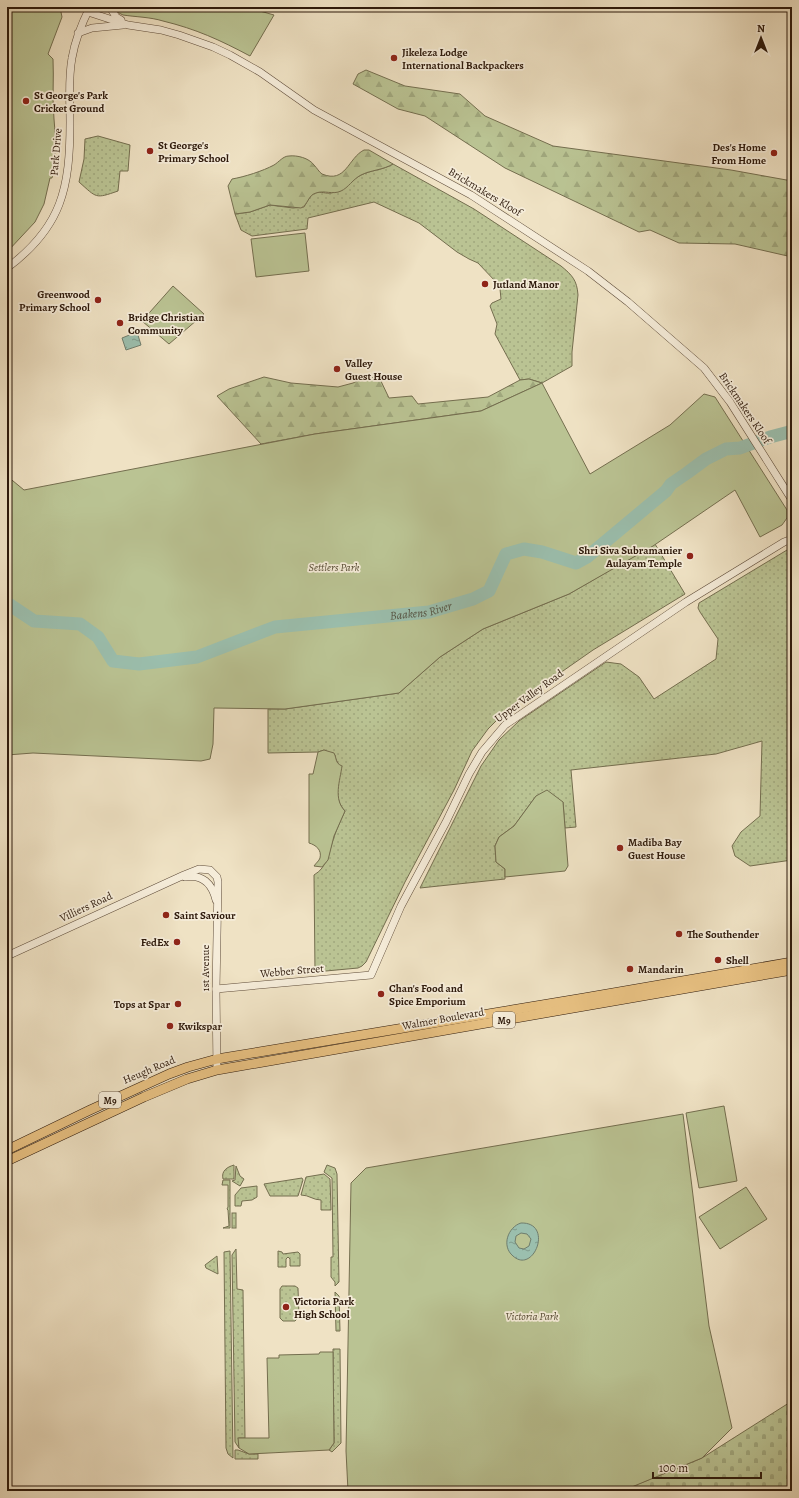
<svg xmlns="http://www.w3.org/2000/svg" width="799" height="1498" viewBox="0 0 799 1498" font-family="Alegreya,serif">
<style>
.grass{fill:url(#grass-dots);stroke:#746e4f}
.forest{fill:url(#forest-firs);stroke:#746e4f}
.cemetery{fill:url(#cemetery-stones);stroke:#746e4f}
.green{fill:#bac393;stroke:#746e4f}
.water{fill:url(#water-ripples);stroke:#6f7d6d;fill-rule:evenodd}
.lines{fill:none;stroke-linecap:round;stroke-linejoin:round}
.river{stroke:#9bbfae;stroke-width:13}
.tertiary-casing{stroke:#5e4b39;stroke-width:8}
.primary-casing{stroke:#2d190b;stroke-width:10}
.tertiary{stroke:#f5ecd9;stroke-width:7}
.primary{stroke:#e8c182;stroke-width:9}
.poi-dot{fill:#8f2418;stroke:#f5ecd9;stroke-width:1.5}
.labels{text-anchor:middle;dominant-baseline:central;stroke-width:3.5;stroke-linejoin:round;paint-order:stroke}
.shield{fill:#f5ecd9;stroke:#695849;stroke-width:1}
.shield-label{font-size:10px;font-weight:bold;fill:#2d190b}
.poi-label{font-size:11px;font-weight:bold;fill:#2d190b;stroke:#f5ecd9;text-anchor:start}
.street-label{font-size:11px;fill:#2d190b;stroke:#f5ecd9}
.park-label{font-size:11px;font-style:italic;fill:#574c34;stroke:#f5ecd9}
.water-label{font-size:12px;font-style:italic;fill:#545344;stroke:#f5ecd9}
</style>
<defs>
<pattern id="grass-dots" width="8" height="8" patternUnits="userSpaceOnUse"><rect width="8" height="8" fill="#bac393"/><path d="M2 2h.1M6 6h.1" fill="none" stroke="#a0a77d" stroke-width="1.8" stroke-linecap="round"/></pattern>
<pattern id="forest-firs" width="22" height="20" patternUnits="userSpaceOnUse"><rect width="22" height="20" fill="#bac393"/><path d="M5 1l3.5 6h-7zM16 11l3.5 6h-7z" fill="#a0a77d"/></pattern>
<pattern id="cemetery-stones" width="16" height="16" patternUnits="userSpaceOnUse"><rect width="16" height="16" fill="#bac393"/><path d="M2 7V4a2 2 0 0 1 4 0v3zM10 15v-3a2 2 0 0 1 4 0v3z" fill="#a0a77d"/></pattern>
<pattern id="water-ripples" width="26" height="14" patternUnits="userSpaceOnUse"><rect width="26" height="14" fill="#9bbfae"/><path d="M2 4q2-2 4 0t4 0M15 11q2-2 4 0t4 0" fill="none" stroke="#7f9a8c"/></pattern>
</defs>
<rect width="100%" height="100%" fill="#efe2c4"/>
<filter id="stains"><feTurbulence type="fractalNoise" baseFrequency=".005" numOctaves="4"/><feColorMatrix values="0 0 0 0 .2 0 0 0 0 .09 0 0 0 0 .02 0 0 0 .5 -.17"/></filter>
<radialGradient id="worn" r=".72"><stop offset=".6" stop-color="#630" stop-opacity="0"/><stop offset="1" stop-color="#630" stop-opacity=".3"/></radialGradient>
<g class="grass">
<path d="M98 136 130 145 128 171H120L118 191C95 199 97 198 79 182L84 159 85 139Z"/>
<path d="M393 164 474 209 561 266C572 275 577 280 578 295L572 352V366L542 383 529 379 520 380 495 334 497 324 490 306 492 303 501 299 500 289 496 282 478 263 469 259 457 252 419 223 374 202 308 218 307 229 252 236 241 230 235 214 250 212 270 205 293 208 304 207C307 202 310 195 315 193 321 191 326 194 331 193 344 191 350 181 361 175 371 170 383 170 393 164Z"/>
<path d="M655 544 685 594 593 650 507 710 488 729 472 751 454 790 405 882 366 962 362 966 358 968 315 972 314 875C328 867 329 851 334 837 337 828 341 820 345 811 333 799 339 782 339 767 339 763 335 760 335 755L324 750 318 752 268 753V709H285L399 693 440 657 483 629 569 594Z"/>
<polygon points="792,547 792,860 750,866 735,856 732,846 741,832 760,816 762,741 716,754 571,770 576,827 565,828 563,802 536,796 514,826 499,837 495,846 496,862 505,869 505,879 420,888 481,766 499,740 519,721 606,662 621,664 639,677 654,699 716,659 718,639 700,612 698,608 699,603"/>
<path d="M234 1165V1179H223C221 1171 227 1167 234 1165Z"/>
<polygon points="327,1165 335,1168 337,1174 339,1282 335,1286 335,1282 331,1277 331,1257 333,1257 332,1178 324,1172"/>
<polygon points="236,1166 240,1176 244,1179 240,1186 232,1181 235,1180"/>
<path d="M324 1174 330 1179 331 1210H321V1200C313 1200 309 1195 301 1195L306 1177Z"/>
<polygon points="302,1178 303,1180 298,1196 270,1196 264,1184"/>
<polygon points="223,1180 230,1180 230,1228 223,1228 229,1226 228,1210 227,1209 228,1207 228,1185 222,1185"/>
<polygon points="257,1186 257,1197 252,1200 242,1201 241,1206 235,1206 235,1195 241,1188"/>
<rect x="232" y="1213" width="4" height="15"/>
<polygon points="236,1249 237,1289 243,1290 245,1438 239,1438 239,1448 235,1442 232,1255"/>
<polygon points="230,1251 233,1458 228,1454 226,1448 224,1252"/>
<polygon points="278,1251 282,1252 283,1254 298,1252 300,1254 300,1266 290,1266 290,1259 288,1257 286,1259 286,1267 278,1267"/>
<polygon points="217,1256 218,1274 206,1268 205,1265"/>
<polygon points="282,1286 295,1286 298,1288 299,1317 295,1321 283,1321 280,1318 280,1289"/>
<polygon points="335,1292 339,1296 340,1331 336,1331"/>
<polygon points="333,1349 340,1349 341,1443 332,1452 329,1450 334,1443"/>
<polygon points="235,1450 238,1450 249,1454 258,1454 258,1459 235,1459"/>
</g>
<g class="forest">
<polygon points="366,70 405,86 460,94 485,116 553,146 731,170 792,181 792,257 735,244 679,243 650,230 639,232 505,168 425,116 398,109 353,84 358,74"/>
<path d="M364 150H369L393 164C383 170 371 170 361 175 353 179 348 188 341 191 333 195 324 190 316 193 308 195 308 205 301 208L270 205 250 212 235 214 228 186 232 179C244 177 263 171 274 165 279 162 283 156 289 156 297 155 309 158 314 165 317 168 319 172 322 174 346 184 348 158 364 150Z"/>
<polygon points="264,377 291,383 338,387 353,383 364,378 379,377 389,398 412,396 418,404 488,397 520,380 529,379 542,383 481,411 315,434 261,444 217,396 229,389"/>
</g>
<polygon class="cemetery" points="792,1401 792,1491 621,1491 702,1458"/>
<g class="green">
<path d="M7 7H60L62 17 48 54 53 59C54 79 52 99 54 119 56 142 56 155 52 178H50L44 204 35 222 7 252Z"/>
<path d="M115 7H246L274 15 250 56C220 40 196 29 163 21 150 17 136 17 123 15L119 13Z"/>
<polygon points="305,233 309,271 256,277 251,239"/>
<polygon points="173,286 204,314 169,344 142,321"/>
<polygon points="542,383 590,474 670,425 704,394 715,397 787,510 787,518 782,525 760,537 735,490 653,546 569,594 483,629 440,657 399,693 285,709 214,708 213,744 210,759 201,761 33,753 7,755 7,476 24,490 315,434 481,411"/>
<path d="M324 750 334 753C337 759 335 763 342 766 340 781 333 799 345 811L334 836 328 860 322 867 314 866C316 863 319 861 320 858 322 850 316 845 309 843V774H313L318 752Z"/>
<polygon points="547,790 563,802 568,866 565,871 505,877 505,869 496,862 495,846 499,837 514,826 536,796"/>
<polygon points="724,1106 737,1181 699,1188 686,1113"/>
<polygon points="683,1114 709,1326 732,1428 702,1458 622,1491 348,1491 346,1451 351,1183 366,1168"/>
<polygon points="746,1187 767,1219 720,1249 699,1217"/>
<polygon points="320,1352 333,1352 334,1443 329,1450 249,1454 239,1448 238,1438 269,1438 267,1358 279,1358 279,1355 319,1354"/>
</g>
<g class="water">
<polygon points="137,332 141,345 126,350 122,338"/>
<path d="M521 1223C554 1222 534 1275 513 1256 501 1246 508 1227 521 1223ZM521 1233 527 1234 531 1239 529 1246 524 1249 519 1248 515 1242 516 1236Z"/>
</g>
<g class="lines">
<path class="river" id="s1" d="M7 603 34 621 80 624 98 637 113 661 139 664 197 657 275 627 429 612 473 599 489 591 506 554 524 549 542 552 576 563 587 557 666 491 671 484 687 473 706 459 726 449 740 448 770 437 789 432 792 430"/>
<g class="tertiary-casing">
<g id="tertiary">
<polyline points="110,7 116,17 121,20"/>
<polyline points="88,12 128,25 161,30 179,35 213,47 230,55 260,72 314,110 471,195 588,271 628,302 704,368 730,402 792,500"/>
<polyline points="78,33 92,28 123,25"/>
<path d="M7 268C62 227 70 188 70 122 70 101 68 79 72 58 75 40 82 23 90 7"/>
<path d="M185 877C202 874 212 883 216 900"/>
<polyline points="7,956 184,875 199,869 210,870 217,877 218,882 216,989 217,1070"/>
<polyline points="216,989 371,975 401,906 446,822 469,774 482,752 505,725 686,602 784,542 792,539"/>
</g>
</g>
<g class="primary-casing">
<g id="primary">
<polyline points="7,1150 90,1110 169,1074 188,1067 217,1059 584,998 792,962"/>
<polyline points="7,1161 144,1097 187,1079 217,1070 792,970"/>
</g>
</g>
<use href="#tertiary" class="tertiary"/>
<use href="#primary" class="primary"/>
</g>
<g class="poi-dot">
<circle cx="394" cy="58" r="4"/>
<circle cx="26" cy="101" r="4"/>
<circle cx="150" cy="151" r="4"/>
<circle cx="774" cy="153" r="4"/>
<circle cx="485" cy="284" r="4"/>
<circle cx="98" cy="300" r="4"/>
<circle cx="120" cy="323" r="4"/>
<circle cx="337" cy="369" r="4"/>
<circle cx="690" cy="556" r="4"/>
<circle cx="620" cy="848" r="4"/>
<circle cx="166" cy="915" r="4"/>
<circle cx="679" cy="934" r="4"/>
<circle cx="177" cy="942" r="4"/>
<circle cx="718" cy="960" r="4"/>
<circle cx="630" cy="969" r="4"/>
<circle cx="381" cy="994" r="4"/>
<circle cx="178" cy="1004" r="4"/>
<circle cx="170" cy="1026" r="4"/>
<circle cx="286" cy="1307" r="4"/>
</g>
<g class="labels">
<g class="shield">
<rect x="493" y="1012" width="22" height="16" rx="3"/>
<rect x="99" y="1092" width="22" height="16" rx="3"/>
</g>
<g class="shield-label">
<text x="504" y="1020">M9</text>
<text x="110" y="1100">M9</text>
</g>
<g class="poi-label">
<text x="402" y="52">Jikeleza Lodge<tspan x="402" dy="13">International Backpackers</tspan></text>
<text x="34" y="95">St George's Park<tspan x="34" dy="13">Cricket Ground</tspan></text>
<text x="158" y="145">St George's<tspan x="158" dy="13">Primary School</tspan></text>
<text x="766" y="147" text-anchor="end">Des's Home<tspan x="766" dy="13">From Home</tspan></text>
<text x="493" y="284">Jutland Manor</text>
<text x="90" y="294" text-anchor="end">Greenwood<tspan x="90" dy="13">Primary School</tspan></text>
<text x="128" y="317">Bridge Christian<tspan x="128" dy="13">Community</tspan></text>
<text x="345" y="363">Valley<tspan x="345" dy="13">Guest House</tspan></text>
<text x="682" y="550" text-anchor="end">Shri Siva Subramanier<tspan x="682" dy="13">Aulayam Temple</tspan></text>
<text x="628" y="842">Madiba Bay<tspan x="628" dy="13">Guest House</tspan></text>
<text x="174" y="915">Saint Saviour</text>
<text x="687" y="934">The Southender</text>
<text x="169" y="942" text-anchor="end">FedEx</text>
<text x="726" y="960">Shell</text>
<text x="638" y="969">Mandarin</text>
<text x="389" y="988">Chan's Food and<tspan x="389" dy="13">Spice Emporium</tspan></text>
<text x="170" y="1004" text-anchor="end">Tops at Spar</text>
<text x="178" y="1026">Kwikspar</text>
<text x="294" y="1301">Victoria Park<tspan x="294" dy="13">High School</tspan></text>
</g>
<g class="street-label">
<text transform="translate(56 152) rotate(-85)">Park Drive</text>
<text transform="translate(485 192) rotate(31)">Brickmakers Kloof</text>
<text transform="translate(745 408) rotate(56)">Brickmakers Kloof</text>
<text transform="translate(529 696) rotate(-36)">Upper Valley Road</text>
<text transform="translate(86 907) rotate(-25)">Villiers Road</text>
<text transform="translate(205 968) rotate(-90)">1st Avenue</text>
<text transform="translate(292 971) rotate(-5)">Webber Street</text>
<text transform="translate(443 1019) rotate(-10)">Walmer Boulevard</text>
<text transform="translate(149 1070) rotate(-23)">Heugh Road</text>
</g>
<g class="park-label">
<text x="334" y="567">Settlers Park</text>
<text x="532" y="1316">Victoria Park</text>
</g>
<g class="water-label">
<text stroke="none"><textPath href="#s1" startOffset="444">Baakens River</textPath></text>
</g>
</g>
<rect width="799" height="1498" fill="none" stroke="#efe2c4" stroke-width="24"/>
<rect x="8" y="8" width="783" height="1482" fill="none" stroke="#2d190b" stroke-width="2"/>
<rect x="12" y="12" width="775" height="1474" fill="none" stroke="#2d190b"/>
<g transform="translate(761 38)" stroke="#f5ecd9" stroke-width="3" paint-order="stroke">
<path d="M0-3L7 15L0 10L-7 15Z" fill="#2d190b"/>
<text y="-6" font-size="11" font-weight="bold" text-anchor="middle" fill="#2d190b">N</text>
</g>
<path d="M653 1472v6h108v-6" fill="none" stroke="#2d190b" stroke-width="2"/>
<text x="659" y="1472" font-size="12" fill="#2d190b" stroke="#f5ecd9" stroke-width="3" paint-order="stroke">100 m</text>
<rect width="100%" height="100%" filter="url(#stains)"/>
<rect width="100%" height="100%" fill="url(#worn)"/>
</svg>
